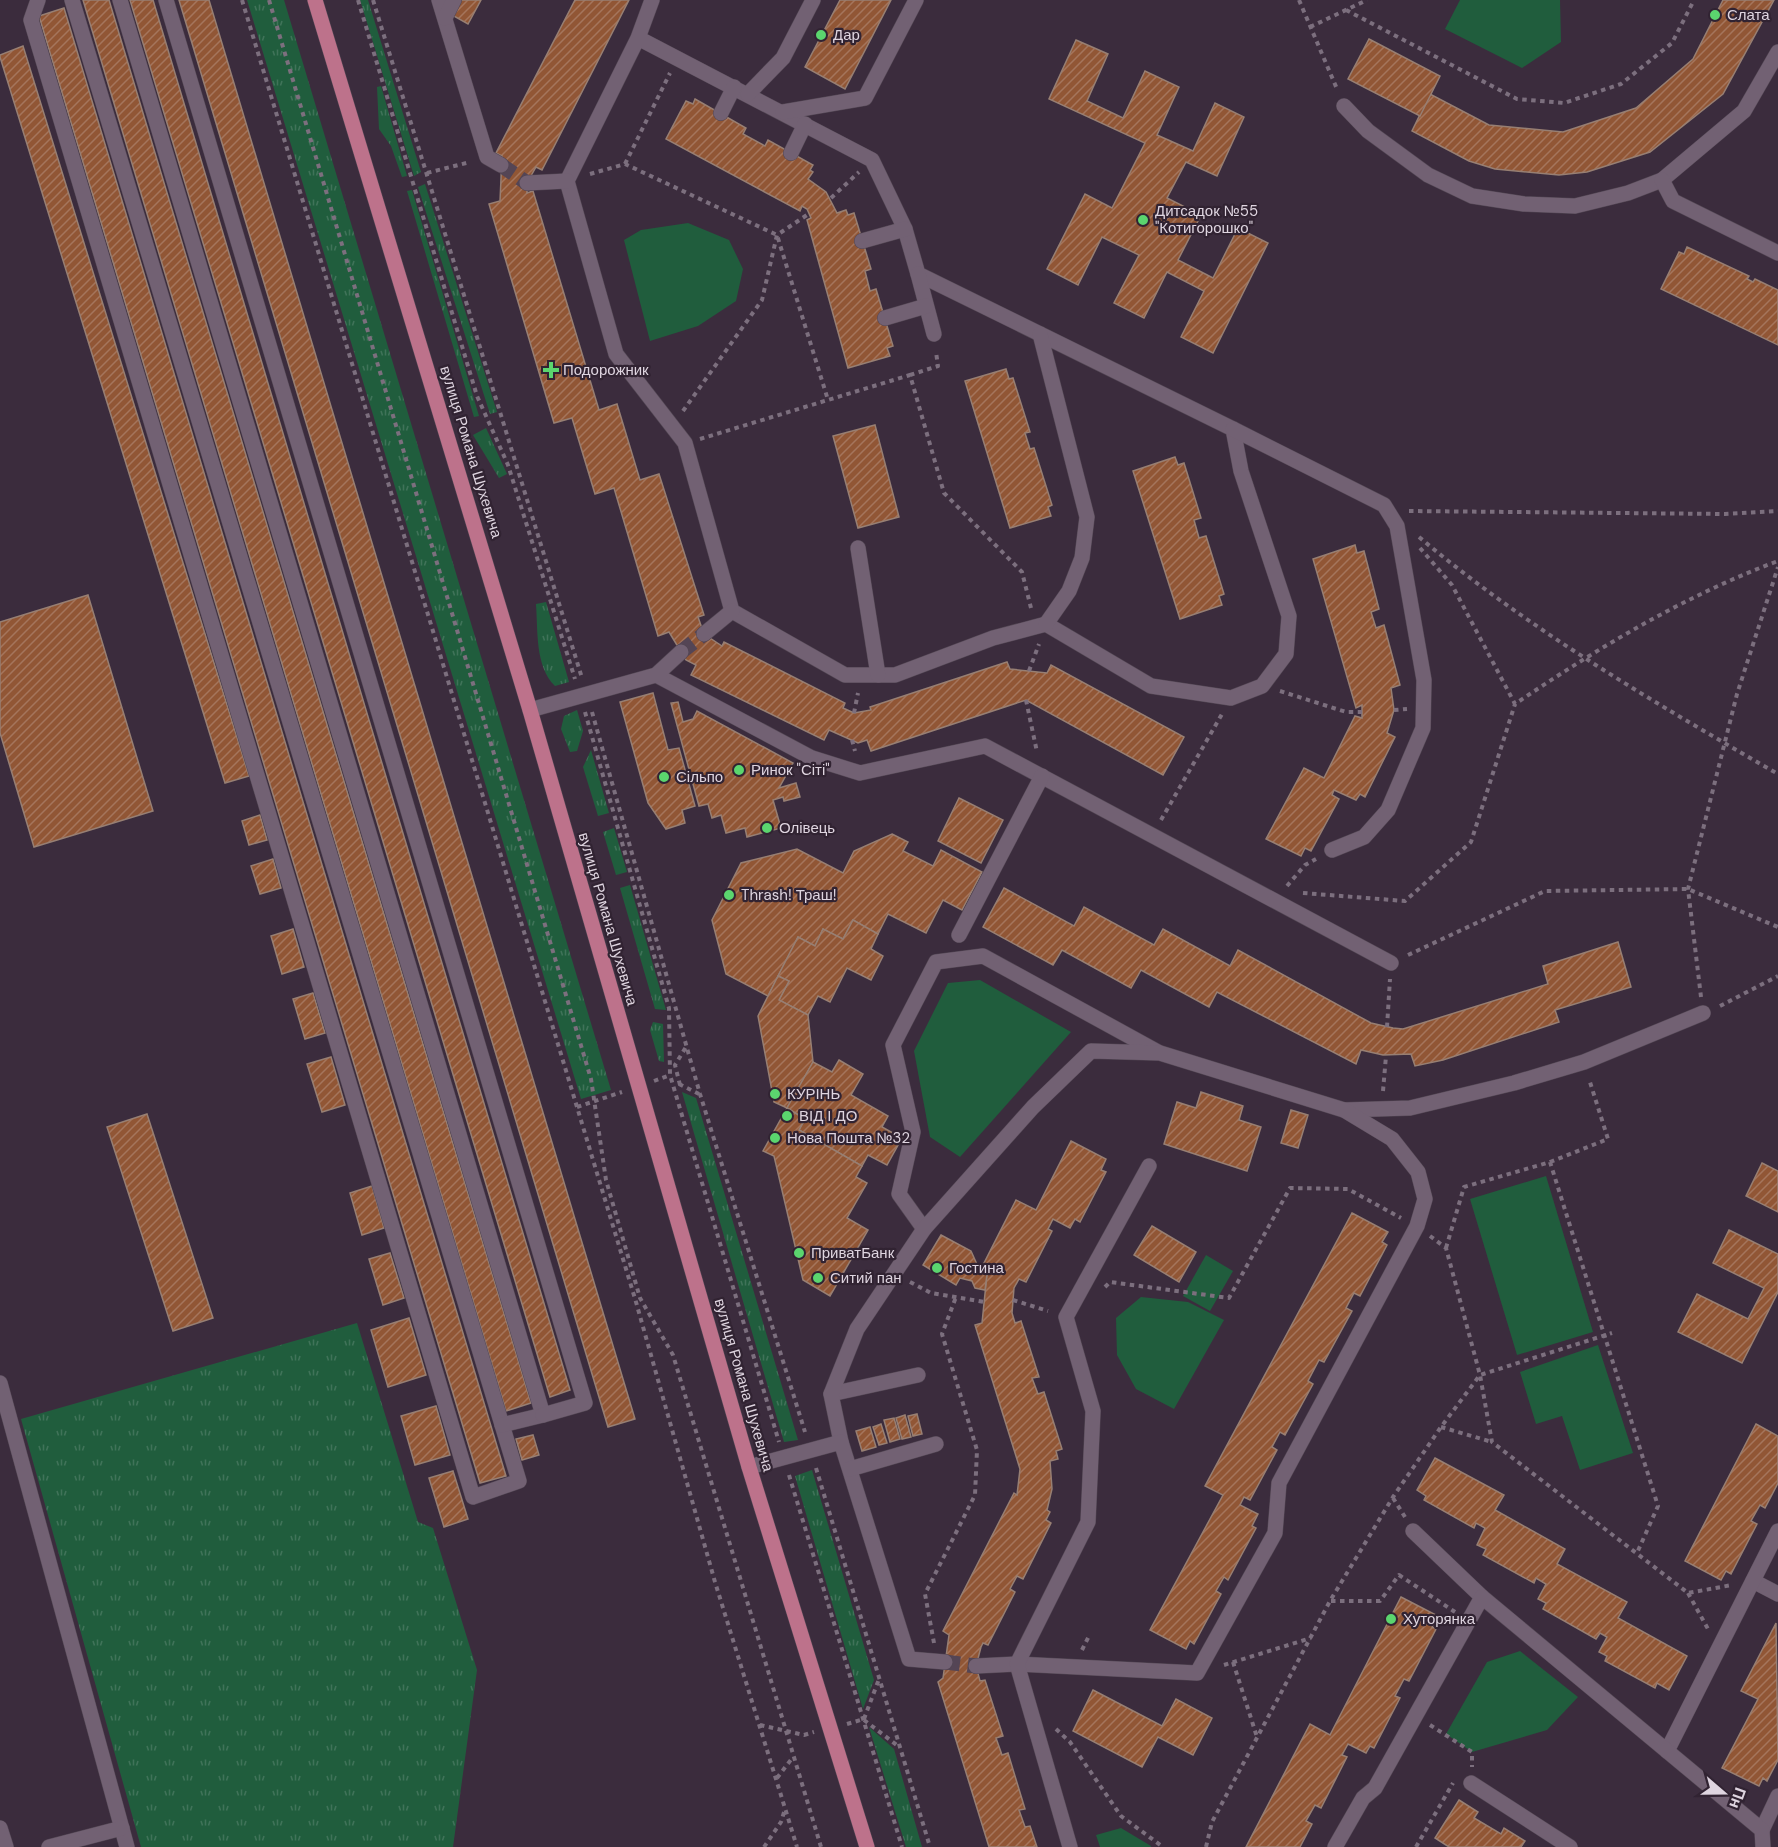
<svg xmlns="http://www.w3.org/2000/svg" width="1778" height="1847" viewBox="0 0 1778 1847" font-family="'DM Sans',sans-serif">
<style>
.grass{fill:url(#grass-tufts)}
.green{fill:#205d3d}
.building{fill:url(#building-hatch);stroke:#977f73;stroke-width:1.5}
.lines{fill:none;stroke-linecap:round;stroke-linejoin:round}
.minor-tunnel{stroke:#544555;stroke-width:15;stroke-dasharray:15 8;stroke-linecap:butt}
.minor-casing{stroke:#534754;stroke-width:16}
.major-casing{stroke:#534754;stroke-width:16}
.path{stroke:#7c6f7e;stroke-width:4;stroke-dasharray:4.5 4.5;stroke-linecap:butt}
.minor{stroke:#726173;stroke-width:15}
.major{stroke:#bd728b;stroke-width:15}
.poi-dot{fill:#5bd56e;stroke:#312332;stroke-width:2}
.labels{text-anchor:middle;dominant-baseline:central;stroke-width:4.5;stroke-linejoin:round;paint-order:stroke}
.poi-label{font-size:15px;fill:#dfd5e0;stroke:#312332;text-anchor:start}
.street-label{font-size:15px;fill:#dfd5e0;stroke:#312332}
</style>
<defs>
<pattern id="grass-tufts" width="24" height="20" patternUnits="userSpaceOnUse" patternTransform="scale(1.5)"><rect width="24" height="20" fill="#205d3d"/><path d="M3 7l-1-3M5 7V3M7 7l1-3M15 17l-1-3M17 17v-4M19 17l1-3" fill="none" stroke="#407359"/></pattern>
<pattern id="building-hatch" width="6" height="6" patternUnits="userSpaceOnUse" patternTransform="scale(1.5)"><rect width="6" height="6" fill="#915635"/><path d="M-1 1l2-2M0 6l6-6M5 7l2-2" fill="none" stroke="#a5755c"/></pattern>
</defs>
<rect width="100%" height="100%" fill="#3b2c3d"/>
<g class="grass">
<polygon points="247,0 284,0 611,1090 581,1099"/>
<polygon points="360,0 368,0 421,172 414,176"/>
<polygon points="381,86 407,176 402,177 391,146 379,129 377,87"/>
<polygon points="425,184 497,412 490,414 418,187"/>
<polygon points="412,190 479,416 474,417 407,191"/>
<polygon points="486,428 507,474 499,478 473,435"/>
<path d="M546 602 569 682 555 686C535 667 538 630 536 604Z"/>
<polygon points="577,710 583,731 577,751 570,752 561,729 564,716"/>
<polygon points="591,750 609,813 598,816 583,767"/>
<polygon points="614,828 627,872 616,875 603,832"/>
<polygon points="630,885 666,1010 655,1009 620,888"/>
<polygon points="653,1022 663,1024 664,1062 659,1061 650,1030"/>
<polygon points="682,1092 696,1098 798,1440 784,1442"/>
<polygon points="357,1323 418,1522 433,1528 477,1670 453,1847 141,1847 21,1419"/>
<polygon points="812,1470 874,1680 863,1709 795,1476"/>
<polygon points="869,1727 894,1749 922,1847 906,1847"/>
</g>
<g class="green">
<polygon points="1460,0 1560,0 1561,42 1522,68 1445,29"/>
<polygon points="688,223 729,240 743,269 736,301 698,326 650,341 624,240 641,230"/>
<polygon points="980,980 1071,1032 960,1157 930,1137 914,1051 948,983"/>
<polygon points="1546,1176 1593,1332 1517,1355 1470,1199"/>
<polygon points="1206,1255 1233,1271 1210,1311 1183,1296"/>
<polygon points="1141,1297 1188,1302 1224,1320 1174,1409 1136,1389 1117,1355 1116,1318"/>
<polygon points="1598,1345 1633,1453 1580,1470 1562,1416 1536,1424 1520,1372"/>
<polygon points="1520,1651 1578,1697 1547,1730 1472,1752 1446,1734 1487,1662"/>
<polygon points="1121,1828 1151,1846 1151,1847 1100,1847 1096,1835"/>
</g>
<g class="building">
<polygon points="83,0 109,0 531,1403 506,1411"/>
<polygon points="130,0 153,0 570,1390 550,1397"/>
<polygon points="179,0 209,0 635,1419 608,1427"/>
<polygon points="460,0 481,0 468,24 452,15"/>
<polygon points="575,0 629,0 542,170 536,167 527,183 527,193 533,191 599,410 617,404 640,480 659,474 704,615 698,617 704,634 722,646 724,642 845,703 843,708 854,713 871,710 870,707 1007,662 1010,669 1047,673 1051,665 1184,737 1163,775 1026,700 871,751 867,740 858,743 829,730 824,740 691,675 696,665 686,660 669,632 658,636 614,488 595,494 572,418 554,423 489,204 500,201 502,156 496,153"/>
<polygon points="840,0 891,0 845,89 805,67"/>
<polygon points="1723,0 1774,0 1723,94 1650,152 1587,172 1559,175 1495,169 1469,161 1412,131 1430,94 1489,125 1563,132 1636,108 1693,59"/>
<polygon points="64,8 506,1476 480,1483 39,16"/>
<polygon points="1369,39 1440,76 1420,116 1348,79"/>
<polygon points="1076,40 1108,54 1087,101 1123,118 1145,71 1179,87 1157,135 1193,151 1215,103 1244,117 1217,176 1186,162 1167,198 1201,215 1178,260 1213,278 1238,228 1268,243 1213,353 1181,337 1204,291 1167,272 1144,318 1114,303 1139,255 1102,237 1078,285 1047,269 1085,194 1112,208 1145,143 1049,99"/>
<polygon points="23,46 249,776 225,783 0,57 0,55"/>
<polygon points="695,99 746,128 743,134 765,146 768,140 813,165 810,170 813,172 808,179 826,192 837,213 846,210 848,215 854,213 871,269 865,271 870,291 876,289 893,346 887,348 890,356 848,368 807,220 811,218 807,209 802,206 800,211 666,139 686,101 693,104"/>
<polygon points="1687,247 1749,276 1747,279 1753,282 1755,279 1778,290 1778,345 1661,289 1679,252 1684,254"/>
<polygon points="1006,369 1009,379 1013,378 1030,432 1025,433 1030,449 1034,448 1052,505 1048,507 1051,516 1010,528 965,381"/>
<polygon points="875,425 899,517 858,528 833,436"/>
<polygon points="1175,457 1178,465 1184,463 1201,518 1194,520 1199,538 1206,536 1224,594 1219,596 1222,605 1180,619 1133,471"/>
<polygon points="1355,545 1357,553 1364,551 1379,609 1371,612 1376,628 1384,625 1400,685 1391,688 1394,710 1387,733 1395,737 1365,797 1360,794 1356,800 1334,790 1332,795 1339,799 1311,851 1305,848 1301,856 1266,839 1304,768 1324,778 1355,716 1362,718 1362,705 1356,708 1313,559"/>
<polygon points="88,595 153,811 34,847 0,733 0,622"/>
<polygon points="653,693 668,750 679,748 695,806 682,810 685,823 666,829 648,803 620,702"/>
<polygon points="678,702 683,722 693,719 697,711 793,763 779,788 796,783 800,797 784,801 783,797 773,800 781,828 747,837 745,828 726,833 721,815 712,818 708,804 699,806 671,703"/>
<polygon points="959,798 1003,820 981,863 938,841"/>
<polygon points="260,815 267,840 249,845 242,821"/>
<polygon points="892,834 908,842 903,851 933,866 941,850 982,872 962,910 943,900 926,933 888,914 878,934 853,920 843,939 823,929 815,946 798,937 768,996 726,974 712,920 741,863 797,849 843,873 854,851"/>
<polygon points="273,859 281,888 260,894 251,866"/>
<polygon points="1004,888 1074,926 1084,907 1154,945 1163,929 1230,966 1238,950 1371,1023 1393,1028 1403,1029 1548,984 1543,966 1618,942 1631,987 1555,1010 1559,1022 1443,1060 1415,1066 1411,1054 1383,1055 1361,1050 1356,1064 1217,992 1209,1007 1141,970 1131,988 1062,950 1053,965 983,927"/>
<polygon points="853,920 878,934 871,949 883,956 871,980 847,968 830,1002 818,996 808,1015 779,1000 789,981 778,976 798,937 815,946 823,929 843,939"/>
<polygon points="293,929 304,967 282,974 271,936"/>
<polygon points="778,976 789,981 779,1000 808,1015 813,1062 787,1108 774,1102 758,1016"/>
<polygon points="313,993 325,1033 305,1039 293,999"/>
<polygon points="331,1057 345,1105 322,1112 307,1064"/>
<polygon points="839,1060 863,1074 851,1095 888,1116 882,1127 902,1138 887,1165 868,1155 862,1166 799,1130 805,1119 787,1108 813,1062 832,1072"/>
<polygon points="1201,1092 1243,1106 1239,1120 1261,1127 1247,1171 1164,1144 1177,1102 1196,1108"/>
<polygon points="787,1108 805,1119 799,1130 862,1166 856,1177 867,1183 847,1218 868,1230 830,1296 803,1280 774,1156 763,1151"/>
<polygon points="1291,1110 1308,1115 1298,1148 1281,1143"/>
<polygon points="147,1114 213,1318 173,1331 107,1127"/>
<polygon points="1071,1141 1106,1159 1101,1170 1106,1172 1080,1222 1075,1219 1070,1228 1053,1219 1048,1229 1052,1231 1026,1282 1019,1279 1014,1288 1012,1313 1015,1323 1021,1321 1039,1377 1032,1378 1038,1394 1044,1392 1062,1449 1056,1451 1058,1459 1050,1461 1052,1489 1047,1510 1050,1512 1046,1520 1051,1523 1023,1579 1017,1576 1010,1589 1015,1592 988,1645 983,1643 981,1647 976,1666 980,1681 985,1680 1003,1736 996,1738 1002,1755 1008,1753 1025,1809 1019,1810 1025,1827 1030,1826 1037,1847 989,1847 938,1682 943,1678 949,1635 943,1631 1014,1493 1017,1495 1020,1469 975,1325 982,1323 987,1274 980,1271 1016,1200 1036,1210"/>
<polygon points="1762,1163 1778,1171 1778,1212 1746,1196"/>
<polygon points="372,1186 384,1228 362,1235 350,1193"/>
<polygon points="1352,1213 1388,1232 1382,1242 1387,1245 1360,1296 1354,1293 1346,1308 1352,1311 1324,1362 1319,1360 1308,1381 1313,1384 1285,1435 1280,1432 1272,1447 1277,1450 1250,1500 1244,1497 1240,1505 1258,1514 1252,1526 1256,1528 1228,1580 1224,1577 1216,1591 1221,1594 1194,1644 1190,1641 1186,1649 1150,1630 1223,1495 1205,1486"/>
<polygon points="1152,1226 1196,1252 1179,1282 1134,1255"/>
<polygon points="1729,1230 1778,1254 1778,1292 1742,1363 1678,1332 1697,1294 1748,1319 1764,1288 1713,1263"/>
<polygon points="941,1235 971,1251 980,1271 987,1274 985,1290 975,1288 972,1281 960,1278 956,1285 923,1265"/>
<polygon points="390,1253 404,1298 383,1305 369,1259"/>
<polygon points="409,1318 426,1375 388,1387 371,1330"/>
<polygon points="436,1406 450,1455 415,1465 401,1416"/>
<polygon points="917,1414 922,1434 913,1436 908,1416"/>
<polygon points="905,1415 911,1437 902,1439 896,1418"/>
<polygon points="894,1418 900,1439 890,1442 884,1420"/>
<polygon points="881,1424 887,1443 879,1445 873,1427"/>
<polygon points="1756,1424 1778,1436 1778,1483 1765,1508 1760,1505 1751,1521 1757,1524 1731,1574 1726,1571 1721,1580 1685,1561"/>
<polygon points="870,1427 876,1447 862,1451 856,1431"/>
<polygon points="533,1435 539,1455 522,1460 516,1439"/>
<polygon points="1435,1458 1504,1495 1495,1510 1565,1549 1557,1564 1627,1602 1618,1618 1687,1656 1669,1690 1657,1683 1655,1688 1605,1661 1607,1656 1599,1652 1607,1637 1600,1633 1596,1639 1543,1609 1546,1603 1538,1599 1546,1584 1536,1578 1534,1583 1483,1555 1486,1549 1477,1545 1485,1528 1476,1523 1474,1528 1424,1500 1426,1496 1417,1490"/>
<polygon points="453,1471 468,1519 444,1527 429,1478"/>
<polygon points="1401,1597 1438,1616 1432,1627 1436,1629 1409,1681 1404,1679 1395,1696 1400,1698 1374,1748 1370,1746 1366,1753 1348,1744 1342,1755 1347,1757 1321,1808 1315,1805 1306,1821 1312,1824 1300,1847 1246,1847 1310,1724 1330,1735"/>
<polygon points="1776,1623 1778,1760 1767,1781 1763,1778 1759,1786 1722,1768 1758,1699 1741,1691"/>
<polygon points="1093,1690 1162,1726 1176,1699 1212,1718 1193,1755 1158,1737 1142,1767 1073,1731"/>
<polygon points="1459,1800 1478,1812 1474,1818 1501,1834 1504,1828 1525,1841 1521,1847 1449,1847 1435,1838"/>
</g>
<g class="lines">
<g class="minor-tunnel">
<polyline points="501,165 527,183"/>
<polyline points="681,652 704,634"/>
<polyline points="945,1662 976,1666"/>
</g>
<g class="minor-casing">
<g id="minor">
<polyline points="38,0 31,20 473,1497 519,1481 72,0"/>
<polyline points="120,0 543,1415 502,1425"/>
<polyline points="166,0 585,1403 543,1415"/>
<polyline points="439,0 487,157 501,165"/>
<polyline points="445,18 454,0"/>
<polyline points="638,38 872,160 905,229 918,274 1233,429 1241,471 1289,616 1286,654 1262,686 1231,698 1151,686 1046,624 993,638 895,675 845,675 732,611 685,443 616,354 567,181 638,38 652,0"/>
<polyline points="748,94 783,58 813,0"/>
<polyline points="1344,106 1368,131 1428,175 1472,196 1524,204 1575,206 1628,193 1662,180 1744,111 1778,52"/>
<polyline points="783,112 865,98 916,0"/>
<polyline points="721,113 734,87"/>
<polyline points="791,153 805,124"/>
<polyline points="1662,180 1673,201 1778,253"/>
<polyline points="527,183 567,181"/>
<polyline points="862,241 905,229"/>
<polyline points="918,274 934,334"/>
<polyline points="885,318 926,306"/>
<polyline points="1040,334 1087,517 1082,558 1069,591 1046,624"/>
<polyline points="1233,429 1384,505 1397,526 1424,680 1423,728 1388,810 1364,837 1332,850"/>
<polyline points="858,548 878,675"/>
<polyline points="704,634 732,611"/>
<polyline points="656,675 812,758 860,773 985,746 1391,963"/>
<polyline points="530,710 656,675 681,652"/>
<polyline points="959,935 1042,776"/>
<polyline points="1344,1110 1410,1108 1514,1083 1584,1062 1703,1013"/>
<polyline points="924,1229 899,1194 913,1132 893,1045 936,962 983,956 1158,1052"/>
<polyline points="0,1383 127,1847"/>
<polyline points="831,1394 918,1375"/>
<polyline points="841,1442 831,1394 857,1329 924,1229 1033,1107 1091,1051 1160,1053 1344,1110 1392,1139 1418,1172 1425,1199 1417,1226 1279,1483 1275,1533 1197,1673 1017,1664 976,1666"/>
<polyline points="749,1467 841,1442 909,1659 945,1662"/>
<polyline points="850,1469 936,1444"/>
<polyline points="1413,1531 1482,1597"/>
<polyline points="1753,1581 1778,1594"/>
<polyline points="1667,1751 1778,1531"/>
<polyline points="1471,1783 1570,1847"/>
<polyline points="0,1828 6,1847"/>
<polyline points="1762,1830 1778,1796"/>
<polyline points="49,1847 122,1828"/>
<polyline points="1070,1847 1017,1664 1088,1522 1093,1411 1066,1317 1149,1166"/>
<polyline points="1335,1847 1363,1798 1375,1788 1482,1597 1762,1830 1763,1847"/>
</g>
</g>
<g class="major-casing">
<polyline id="major" points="315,0 530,710 749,1467 867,1847"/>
</g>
<g class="path">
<polyline points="242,0 636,1302 715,1582 797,1847"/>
<polyline points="269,0 591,1079 606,1180 640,1298 673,1355 821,1847"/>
<polyline points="358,0 477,396 508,465 575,679"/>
<polyline points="373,0 582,678"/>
<polyline points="1299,0 1337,89"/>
<polyline points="1346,10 1517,99 1564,103 1621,84 1672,43 1694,0"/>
<polyline points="1310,27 1367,0"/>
<polyline points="625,164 670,73"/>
<polyline points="427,173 470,162"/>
<polyline points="590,174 625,164 777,235 828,400"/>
<polyline points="831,198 859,172"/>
<polyline points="910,375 938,366 936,352"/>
<polyline points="683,411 762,300 777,235 810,213"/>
<polyline points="700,439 910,375 944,493 1022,572 1031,608"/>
<polyline points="1409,511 1725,514 1778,511"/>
<path d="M1419 537C1528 629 1655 703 1778 774"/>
<path d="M1420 548 1452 585 1515 704C1598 648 1684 596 1778 561"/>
<polyline points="1029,671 1039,644"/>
<polyline points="1280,691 1346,712 1362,712"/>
<polyline points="1026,700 1037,752"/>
<polyline points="1394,710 1407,709"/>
<polyline points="585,712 669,1008 670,1075 779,1442"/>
<polyline points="592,712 700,1094 805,1432"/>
<polyline points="854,713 858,693"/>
<polyline points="852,740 855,751"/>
<polyline points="1161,820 1222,714"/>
<polyline points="1287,886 1305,865 1316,859"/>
<polyline points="1303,893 1405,901 1471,842 1515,704"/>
<polyline points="1408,955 1545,891 1688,889 1778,927"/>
<polyline points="1701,997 1688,889 1737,694 1778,567"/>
<polyline points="1720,1006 1778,976"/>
<polyline points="1387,1027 1390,979"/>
<polyline points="654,1081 670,1075"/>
<polyline points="679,1084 699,1094"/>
<polyline points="680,1085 675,1065 686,1047"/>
<polyline points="1383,1091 1386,1056"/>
<polyline points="577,1107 622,1092"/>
<polyline points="1550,1162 1608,1139 1589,1079"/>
<polyline points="1430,1236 1446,1248 1480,1375 1492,1442 1688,1593 1732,1585"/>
<polyline points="1446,1248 1464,1187 1550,1162 1658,1506 1637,1553"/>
<polyline points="910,1282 931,1293 984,1302"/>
<polyline points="1105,1287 1110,1282 1229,1298 1290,1188 1348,1189 1401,1218"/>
<polyline points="1013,1300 1048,1311"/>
<polyline points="1441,1427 1492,1442"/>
<polyline points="816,1468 930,1847"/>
<polyline points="789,1475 902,1847"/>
<polyline points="1393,1498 1405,1517"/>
<polyline points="1688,1593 1708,1629"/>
<polyline points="1331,1601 1380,1601 1399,1575 1455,1612"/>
<polyline points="934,1643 925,1594 975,1495 977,1450 942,1334 956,1297"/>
<polyline points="1082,1650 1089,1636"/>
<polyline points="1233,1662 1257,1737"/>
<polyline points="1224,1665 1311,1638"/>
<polyline points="864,1719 879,1679"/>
<polyline points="864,1720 898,1746"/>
<polyline points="847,1724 864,1719"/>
<polyline points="760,1725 804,1735 814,1732"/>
<polyline points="1430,1725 1472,1752 1472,1767"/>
<polyline points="1056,1729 1070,1742 1121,1816 1163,1847"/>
<polyline points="777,1778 793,1757"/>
<polyline points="764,1847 781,1822 785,1809"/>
<polyline points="1206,1847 1212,1822 1330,1601 1393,1497 1441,1427 1480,1375 1612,1333"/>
<polyline points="1416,1847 1453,1783"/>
</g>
<use href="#minor" class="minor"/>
<use href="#major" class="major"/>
</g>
<g class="poi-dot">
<circle cx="1715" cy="15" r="6"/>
<circle cx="821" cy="35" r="6"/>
<circle cx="1143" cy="220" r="6"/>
<path d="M548 361h6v6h6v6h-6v6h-6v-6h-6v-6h6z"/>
<circle cx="739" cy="770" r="6"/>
<circle cx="664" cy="777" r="6"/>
<circle cx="767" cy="828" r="6"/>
<circle cx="729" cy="895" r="6"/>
<circle cx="775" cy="1094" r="6"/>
<circle cx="787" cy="1116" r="6"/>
<circle cx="775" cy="1138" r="6"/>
<circle cx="799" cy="1253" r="6"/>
<circle cx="937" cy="1268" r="6"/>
<circle cx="818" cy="1278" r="6"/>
<circle cx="1391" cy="1619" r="6"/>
</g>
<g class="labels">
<g class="poi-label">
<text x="1727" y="15">Слата</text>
<text x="833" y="35">Дар</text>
<text x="1155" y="211">Дитсадок №55<tspan x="1155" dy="17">"Котигорошко"</tspan></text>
<text x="563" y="370">Подорожник</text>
<text x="751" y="770">Ринок "Сіті"</text>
<text x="676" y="777">Сільпо</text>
<text x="779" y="828">Олівець</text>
<text x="741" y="895">Thrash! Траш!</text>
<text x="787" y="1094">КУРІНЬ</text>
<text x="799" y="1116">ВІД І ДО</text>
<text x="787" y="1138">Нова Пошта №32</text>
<text x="811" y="1253">ПриватБанк</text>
<text x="949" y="1268">Гостина</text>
<text x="830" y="1278">Ситий пан</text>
<text x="1403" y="1619">Хуторянка</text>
</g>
<g class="street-label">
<text transform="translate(471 452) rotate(73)">вулиця Романа Шухевича</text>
<text transform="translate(608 919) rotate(74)">вулиця Романа Шухевича</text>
<text transform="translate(744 1385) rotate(74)">вулиця Романа Шухевича</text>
</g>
</g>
<g transform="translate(1724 1793) rotate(110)" stroke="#312332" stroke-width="4.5" paint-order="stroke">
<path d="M0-4.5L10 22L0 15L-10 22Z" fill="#dfd5e0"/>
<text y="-9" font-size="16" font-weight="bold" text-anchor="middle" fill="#dfd5e0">Пн</text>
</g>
</svg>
